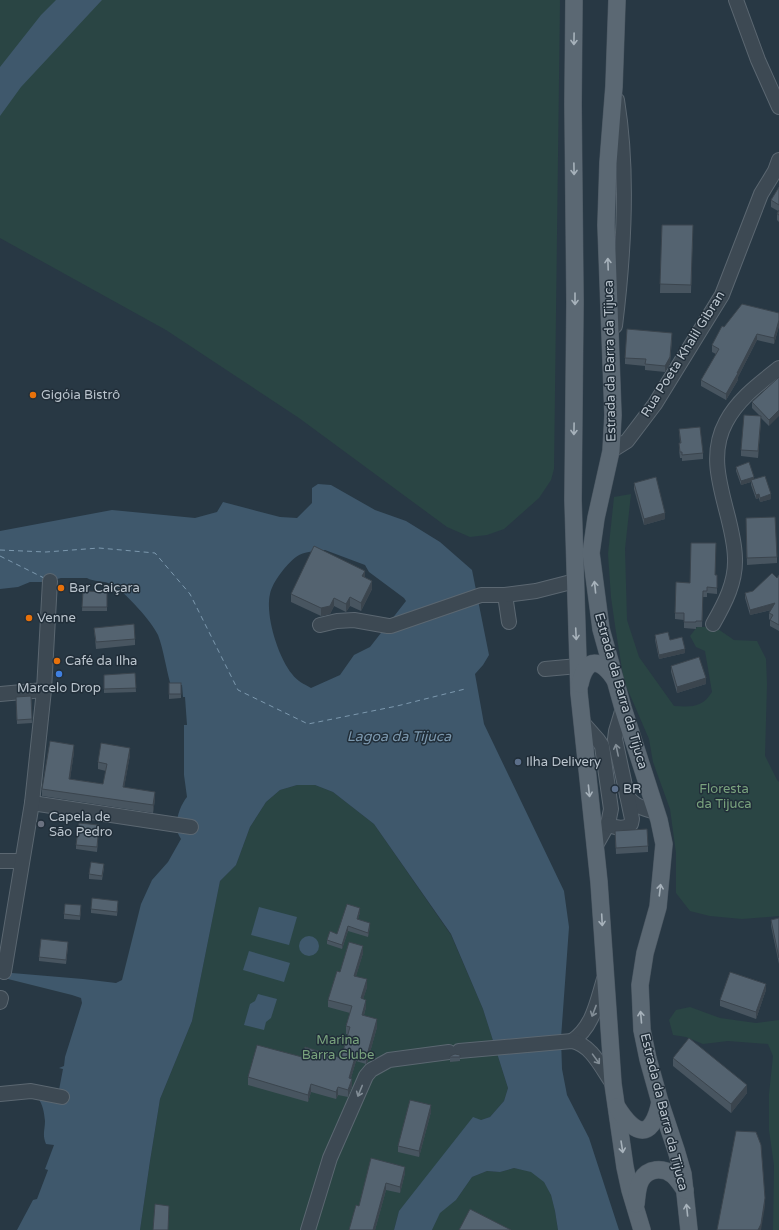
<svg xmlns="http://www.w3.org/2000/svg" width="779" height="1230" viewBox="0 0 779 1230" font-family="'Varela Round',sans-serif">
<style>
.green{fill:#2a4544}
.water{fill:#3f586c;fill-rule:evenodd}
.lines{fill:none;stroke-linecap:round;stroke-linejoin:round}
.ferry{stroke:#7c98ae;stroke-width:1;stroke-dasharray:5 4;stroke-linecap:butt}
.minor-casing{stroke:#5b6771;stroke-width:16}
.major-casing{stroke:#495560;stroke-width:18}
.minor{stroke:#3d4953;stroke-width:14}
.major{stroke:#5b6873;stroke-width:17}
.wall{fill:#485560}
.shaded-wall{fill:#3b454e}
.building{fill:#546370;stroke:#3b454e}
.oneway{stroke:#a7b2bb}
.oneway2{stroke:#828d96}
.food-dot{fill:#e8710a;stroke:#212e39;stroke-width:1.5}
.shop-dot{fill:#3f7fe0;stroke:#212e39;stroke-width:1.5}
.service-dot{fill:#5c6f8a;stroke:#212e39;stroke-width:1.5}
.worship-dot{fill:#6b7280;stroke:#212e39;stroke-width:1.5}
.labels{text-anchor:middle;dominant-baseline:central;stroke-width:3;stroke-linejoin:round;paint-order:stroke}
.street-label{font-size:13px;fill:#bac4cd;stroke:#212e39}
.poi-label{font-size:13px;fill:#bac4cd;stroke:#212e39;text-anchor:start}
.park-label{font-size:13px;fill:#79a27d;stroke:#212e39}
.water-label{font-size:14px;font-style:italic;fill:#7c98ae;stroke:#212e39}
</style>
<rect width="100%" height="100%" fill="#283844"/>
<g class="green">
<polygon points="0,0 560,0 554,469 551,480 539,498 504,529 487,535 470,537 447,527 299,418 166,330 0,238"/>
<path d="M631 494 625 549 627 620 639 657 674 706C691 707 702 708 712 692L705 651 696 647 690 636 697 627H715L734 640 757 641 766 659 767 684 765 756 777 780 779 782V916L742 919 710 916 690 911 676 893V853L670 809 653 762 649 739 624 681 616 632 611 597 608 554 614 497Z"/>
<polygon points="297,785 315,785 333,792 374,824 451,935 483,1009 508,1088 504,1101 490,1117 481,1120 399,1211 394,1230 140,1230 150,1161 160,1099 192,1021 220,881 236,865 250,827 266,802 280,790"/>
<polygon points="690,1007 720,1018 756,1023 779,1020 779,1230 773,1230 774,1165 769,1130 769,1094 773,1056 768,1044 728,1041 703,1044 686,1037 673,1035 669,1020 676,1010"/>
<path d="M514 1168C519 1169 525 1170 530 1171 552 1179 555 1210 558 1230H432L440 1212 456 1200 472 1177 487 1171 500 1172Z"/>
</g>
<g class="water">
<polygon points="56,0 102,0 21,87 0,116 0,67 41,15"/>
<path d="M318 484 331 485 375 510 406 521 440 542 472 570 489 655 483 665 475 674 484 724 564 891 569 927 561 1038 562 1069 567 1095 589 1138 619 1230H558L555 1211 551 1195 544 1182 531 1172 514 1168 500 1172 487 1171 472 1177 456 1200 440 1213 432 1230H394L399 1211 473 1117 481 1120 490 1117 504 1101 508 1088 483 1009 451 934 374 824 333 792 315 785H297L280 790 266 802 250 827 236 865 220 881 192 1021 160 1099 150 1161 140 1230H17L33 1200 37 1199 48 1170 45 1169 54 1145 46 1144C42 1134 45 1130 45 1121 44 1112 43 1105 38 1098L59 1090 63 1069 59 1068 64 1066 65 1057 82 1003 81 998 72 995 8 979 0 972 83 979 116 983 122 980 141 904 152 880 168 862 181 839C179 836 177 832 177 829 175 820 181 804 187 797L184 775V725H187L185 697H183L182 685 171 686C166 669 164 651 158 635 152 622 126 593 113 585 104 580 93 582 87 578H61L44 582H30L18 587 0 589V531L112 510 195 518 217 512 223 502 280 517 297 518 312 503V488ZM325 550 365 565 369 572 404 598 406 601 370 647 354 655 340 675 311 688C304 684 297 681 292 674 278 657 265 615 270 594 273 581 286 565 296 557 304 551 316 551 325 550Z"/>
<polygon points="259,907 297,917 289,945 251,935"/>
<circle cx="309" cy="946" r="10"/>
<polygon points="249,951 290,963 284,982 243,970"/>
<polygon points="258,994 277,999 271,1018 266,1022 264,1030 244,1025 250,1004 255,1001"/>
</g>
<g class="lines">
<g class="ferry">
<polyline points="0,550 46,552 99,548 155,553 190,594 238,690 308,724 397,706 465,689"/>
<polyline points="0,556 44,578"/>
</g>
<g class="minor-casing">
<g id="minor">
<polyline points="736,0 758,60 779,107"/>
<path d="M615 326C624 253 629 173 617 100"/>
<polyline points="611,451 627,441 655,404 722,295 761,194 775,171 779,160"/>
<polyline points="505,595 509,622"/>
<path d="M713 624C725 603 736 582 735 558 734 513 702 466 726 422 738 399 759 384 779 368"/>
<polyline points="320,625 337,621 354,620 388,626 391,626 481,595 505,595 536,591 575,581"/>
<polyline points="545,669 578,666"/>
<polyline points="0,694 44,690"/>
<path d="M623 708 616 731 615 739 627 795C633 806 645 809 656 812"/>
<polyline points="583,723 598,740 602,746 611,809 608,824 595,847"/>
<polyline points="32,803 191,827"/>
<path d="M608 824C615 828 624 830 631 824L632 819 627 795"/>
<polyline points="0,861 22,861"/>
<polyline points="4,972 32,803 44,690 50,581"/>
<polyline points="0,1002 1,998"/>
<path d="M572 1041C593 1027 597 1002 604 979"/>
<path d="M459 1051 572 1041C592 1045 602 1069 613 1084"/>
<polyline points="0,1094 31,1091 62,1097"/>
<polyline points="308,1230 330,1158 366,1076 371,1070 389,1060 449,1052"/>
</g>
</g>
<g class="major-casing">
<g id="major">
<polyline points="574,0 573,104 575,302 573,500 579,693 599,882 613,1084 625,1167 630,1190 642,1230"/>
<polyline points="617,0 614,86 608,163 606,225 613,415 611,451 596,518 591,553 601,629 623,708 659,820 664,844 658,907 645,953 640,985 641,1008 642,1030 648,1059 660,1102 676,1150 683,1174 689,1230"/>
<path d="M580 684C586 656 601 658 615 680"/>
<path d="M617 1107C635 1136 652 1141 660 1102"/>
<path d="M636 1204C637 1196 637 1187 641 1180 648 1168 663 1167 673 1175 678 1179 681 1185 685 1190"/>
</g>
</g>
<use href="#minor" class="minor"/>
<use href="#major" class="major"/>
</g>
<g class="wall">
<polygon points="779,187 779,222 777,220 777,214 778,211 771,207 771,200"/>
<polygon points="662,225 693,225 691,293 660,293"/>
<polygon points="779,313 779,326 774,344 757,340 738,377 738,380 726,400 701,386 701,380 716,354 712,352 712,345 724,327"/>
<polygon points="672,339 670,363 665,372 645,370 645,366 625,364 625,358"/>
<polygon points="779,377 769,426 761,418 758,458 741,456 741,450 760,416 752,408 752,402"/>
<polygon points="679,429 703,453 703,459 682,461 682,458 680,458 679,450 679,443 680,443"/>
<polygon points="736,467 754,479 771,499 760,502 759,498 756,499 751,485 751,482 741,485 736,471"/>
<polygon points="634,483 665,519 644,525 634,489"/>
<polygon points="746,525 777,557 777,563 747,565"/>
<polygon points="715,575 717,575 717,594 707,593 707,597 703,597 702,627 696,627 696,629 684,628 684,620 675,619 675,613 690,583"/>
<polygon points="779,575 779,631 770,626 770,620 769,619 769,613 771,610 750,615 745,598 745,593 753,591 777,578"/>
<polygon points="365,577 372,589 361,611 350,606 346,612 334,606 330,614 321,616 291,602 291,594"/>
<polygon points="83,591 107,592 107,611 82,611"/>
<polygon points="94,628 135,639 135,645 96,649"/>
<polygon points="655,635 670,640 685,653 659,659 655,640"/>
<polygon points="671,666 706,684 677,693 671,672"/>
<polygon points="135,673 136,692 104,693 104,675"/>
<polygon points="169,683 181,683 181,698 169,699"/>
<polygon points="31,696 32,723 17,724 16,701"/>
<polygon points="74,752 70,779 103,784 106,771 98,769 98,762 130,755 124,787 155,799 153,813 42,796 42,789"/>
<polygon points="99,829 97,852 76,849 76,845"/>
<polygon points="615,831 648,846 648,852 616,854"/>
<polygon points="104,868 102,880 89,879 89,874"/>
<polygon points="118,905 117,916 91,913 91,909"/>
<polygon points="81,909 80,920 64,919 64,914"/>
<polygon points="360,912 358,919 370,927 368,937 348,931 342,949 327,944 327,940 337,934"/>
<polygon points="779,918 779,964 771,926 771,920"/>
<polygon points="68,946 66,964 39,961 39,957"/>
<polygon points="363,953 356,976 367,987 363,999 366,1007 364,1015 377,1027 367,1063 366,1064 356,1061 351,1078 352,1086 348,1097 338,1095 336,1099 311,1092 308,1102 248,1085 248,1077 302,1057 341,1058 348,1034 346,1034 346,1026 350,1013 328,1007 328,1000 340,972"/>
<polygon points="766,990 756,1019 720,1006 720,1000"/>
<polygon points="460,1055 460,1061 450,1062 450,1056"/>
<polygon points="673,1058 747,1093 731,1113 673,1066"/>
<polygon points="431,1112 419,1157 398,1152 398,1146"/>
<polygon points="371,1158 405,1173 400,1193 386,1190 375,1230 349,1230 359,1206"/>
</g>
<g class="shaded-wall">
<polygon points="779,320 779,326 774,344 774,338"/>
<polygon points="672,333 670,363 665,372 665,366"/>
<polygon points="757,334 757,340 738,377 738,380 726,400 726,394"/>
<polygon points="779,410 779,416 769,426 769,420"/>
<polygon points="761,416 761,423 758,458 758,451"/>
<polygon points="754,477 754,481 751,480 751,482 741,485 741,481"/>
<polygon points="759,494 759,498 756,499 756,495"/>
<polygon points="771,494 771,499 760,502 760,498"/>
<polygon points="665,513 665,519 644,525 644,519"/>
<polygon points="365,571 365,579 362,576"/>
<polygon points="372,581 372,589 361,611 361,603"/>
<polygon points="350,597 350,606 346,612 346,604"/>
<polygon points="334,598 334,606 330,614 321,616 321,608"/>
<polygon points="775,603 775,609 750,615 750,610"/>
<polygon points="685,649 685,653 659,659 659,655"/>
<polygon points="706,678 706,684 677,693 677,687"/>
<polygon points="74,745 74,752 69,786 69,779"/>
<polygon points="130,748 130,755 123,794 123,787"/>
<polygon points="155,792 155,799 153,813 153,805"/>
<polygon points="360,908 360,912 357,923 357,919"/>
<polygon points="370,923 370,927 368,937 368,933"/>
<polygon points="348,926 348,931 342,949 342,945"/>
<polygon points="363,946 363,953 354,983 354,976"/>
<polygon points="367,979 367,987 361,1006 361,998"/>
<polygon points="766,984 766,990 756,1019 756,1012"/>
<polygon points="366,1000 366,1007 362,1022 362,1015"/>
<polygon points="377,1019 377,1027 367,1063 366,1064 366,1056"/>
<polygon points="356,1054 356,1061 349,1085 349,1078"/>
<polygon points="352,1079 352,1086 348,1097 348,1090"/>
<polygon points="311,1084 311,1092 308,1102 308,1095"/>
<polygon points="747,1085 747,1093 731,1113 731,1104"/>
<polygon points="338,1087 338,1095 336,1099 336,1092"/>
<polygon points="431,1105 431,1112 419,1157 419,1151"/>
<polygon points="405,1167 405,1173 400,1193 400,1187"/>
<polygon points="386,1183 386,1190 375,1230 373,1230"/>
<polygon points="765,1198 765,1206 761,1230 758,1230"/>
</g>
<g class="building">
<polygon points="779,187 779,205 771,200"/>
<polygon points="779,210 779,215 777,214"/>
<polygon points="662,225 693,225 691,285 660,284"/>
<polygon points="742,304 779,313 779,320 774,338 757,334 737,373 738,373 726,394 701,380 719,349 712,345 722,326 724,327"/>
<polygon points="627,329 672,333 670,357 665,366 645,364 646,359 625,358"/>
<polygon points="779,377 779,410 769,420 752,402"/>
<polygon points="744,415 761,416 758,451 741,450"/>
<polygon points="700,427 703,453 682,455 682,452 680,452 679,443 681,443 679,429"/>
<polygon points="749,462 754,477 741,481 736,467"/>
<polygon points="765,476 771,494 760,498 759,494 756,495 751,480"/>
<polygon points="656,477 665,513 644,519 634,483"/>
<polygon points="775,517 777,557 747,558 746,518"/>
<polygon points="691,543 716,543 715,575 717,575 717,588 707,587 707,591 703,591 702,621 696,621 696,622 684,622 684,613 675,613 676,582 690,583"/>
<polygon points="314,546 365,571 362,576 372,581 361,603 350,597 346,604 334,598 330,606 321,608 291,594"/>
<polygon points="772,573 777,578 779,575 779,625 770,620 773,615 769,613 775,603 750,610 745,593 753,591"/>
<polygon points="83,591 107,592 107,607 82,607"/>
<polygon points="134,624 135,639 96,642 94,628"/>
<polygon points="668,632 670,640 682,637 685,649 659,655 655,635"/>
<polygon points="699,657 706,678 677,687 671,666"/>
<polygon points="135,673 136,688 104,689 104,675"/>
<rect x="169" y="683" width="12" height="11"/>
<polygon points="31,696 32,719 17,720 16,697"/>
<polygon points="50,741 74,745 69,779 103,784 107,764 98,762 101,743 130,748 123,787 155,792 153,805 42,789"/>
<polygon points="79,823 99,825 97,847 76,845"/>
<polygon points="647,829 648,846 616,848 615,831"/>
<polygon points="91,862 104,864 102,876 89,874"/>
<polygon points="92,898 118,901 117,912 91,909"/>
<polygon points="65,904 81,905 80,916 64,914"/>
<polygon points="347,904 360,908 357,919 370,923 368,933 348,926 342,945 327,940 330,931 337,934"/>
<polygon points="779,918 779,958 771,920"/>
<polygon points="41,939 68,942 66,960 39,957"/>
<polygon points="349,942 363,946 354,976 367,979 361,998 366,1000 362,1015 377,1019 367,1055 366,1056 356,1054 349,1078 352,1079 348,1090 338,1087 336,1092 311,1084 308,1095 248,1077 257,1045 302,1057 305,1047 341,1058 350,1027 346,1026 352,1006 328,1000 337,971 340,972"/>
<polygon points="730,972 766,984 756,1012 720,1000"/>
<polygon points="689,1038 747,1085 731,1104 673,1058"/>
<polygon points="455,1054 460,1055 460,1057 450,1057 450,1056"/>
<polygon points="410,1100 431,1105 419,1151 398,1146"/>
<polygon points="736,1131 756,1132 761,1145 765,1198 761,1224 758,1230 717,1230"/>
<polygon points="371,1158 405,1167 400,1187 386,1183 373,1230 349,1230 356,1205 359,1206"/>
<polygon points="155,1204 169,1206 168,1230 153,1230"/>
<polygon points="470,1209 511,1230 459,1230"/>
</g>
<defs><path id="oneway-shaft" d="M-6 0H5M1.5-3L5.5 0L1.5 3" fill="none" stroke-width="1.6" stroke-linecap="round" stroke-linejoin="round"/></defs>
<g class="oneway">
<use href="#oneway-shaft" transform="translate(574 39) rotate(91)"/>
<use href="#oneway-shaft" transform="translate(574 169) rotate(89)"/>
<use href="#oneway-shaft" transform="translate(608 264) rotate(-92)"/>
<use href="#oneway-shaft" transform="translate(575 299) rotate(90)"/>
<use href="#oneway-shaft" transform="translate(574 429) rotate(91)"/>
<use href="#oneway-shaft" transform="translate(595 587) rotate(-96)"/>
<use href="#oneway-shaft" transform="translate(576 634) rotate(87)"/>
<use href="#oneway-shaft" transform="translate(589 791) rotate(84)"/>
<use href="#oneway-shaft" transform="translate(660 890) rotate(-83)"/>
<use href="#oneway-shaft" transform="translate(602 920) rotate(87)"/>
<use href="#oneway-shaft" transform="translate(641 1017) rotate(-95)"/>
<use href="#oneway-shaft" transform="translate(622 1147) rotate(81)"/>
<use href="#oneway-shaft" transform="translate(687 1210) rotate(-96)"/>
</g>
<g class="oneway2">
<use href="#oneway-shaft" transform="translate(617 750) rotate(-102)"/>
<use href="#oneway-shaft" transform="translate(594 1011) rotate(111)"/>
<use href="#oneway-shaft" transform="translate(596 1059) rotate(54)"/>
<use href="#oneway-shaft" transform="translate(360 1091) rotate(112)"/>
</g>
<g class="food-dot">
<circle cx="33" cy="395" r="4"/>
<circle cx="61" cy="588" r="4"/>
<circle cx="29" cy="618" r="4"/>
<circle cx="57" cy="661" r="4"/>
</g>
<circle class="shop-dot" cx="59" cy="674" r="4"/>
<g class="service-dot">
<circle cx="518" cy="762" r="4"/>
<circle cx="615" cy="789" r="4"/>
</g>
<circle class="worship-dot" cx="41" cy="824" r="4"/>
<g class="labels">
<g class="street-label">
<text transform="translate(683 354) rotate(-58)">Rua Poeta Khalil Gibran</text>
<text transform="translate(610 361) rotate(-91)">Estrada da Barra da Tijuca</text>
<text transform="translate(621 691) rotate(74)">Estrada da Barra da Tijuca</text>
<text transform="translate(664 1112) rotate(76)">Estrada da Barra da Tijuca</text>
</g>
<g class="poi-label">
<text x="41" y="395">Gigóia Bistrô</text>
<text x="69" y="588">Bar Caiçara</text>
<text x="37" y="618">Venne</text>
<text x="65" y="661">Café da Ilha</text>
<text x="59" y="688" text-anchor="middle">Marcelo Drop</text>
<text x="526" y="762">Ilha Delivery</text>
<text x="623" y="789">BR</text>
<text x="49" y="817">Capela de<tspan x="49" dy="15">São Pedro</tspan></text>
</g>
<g class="park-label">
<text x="724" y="789">Floresta<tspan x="724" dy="15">da Tijuca</tspan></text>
<text x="338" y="1040">Marina<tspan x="338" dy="15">Barra Clube</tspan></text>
</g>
<g class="water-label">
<text x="399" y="736">Lagoa da Tijuca</text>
</g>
</g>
</svg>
